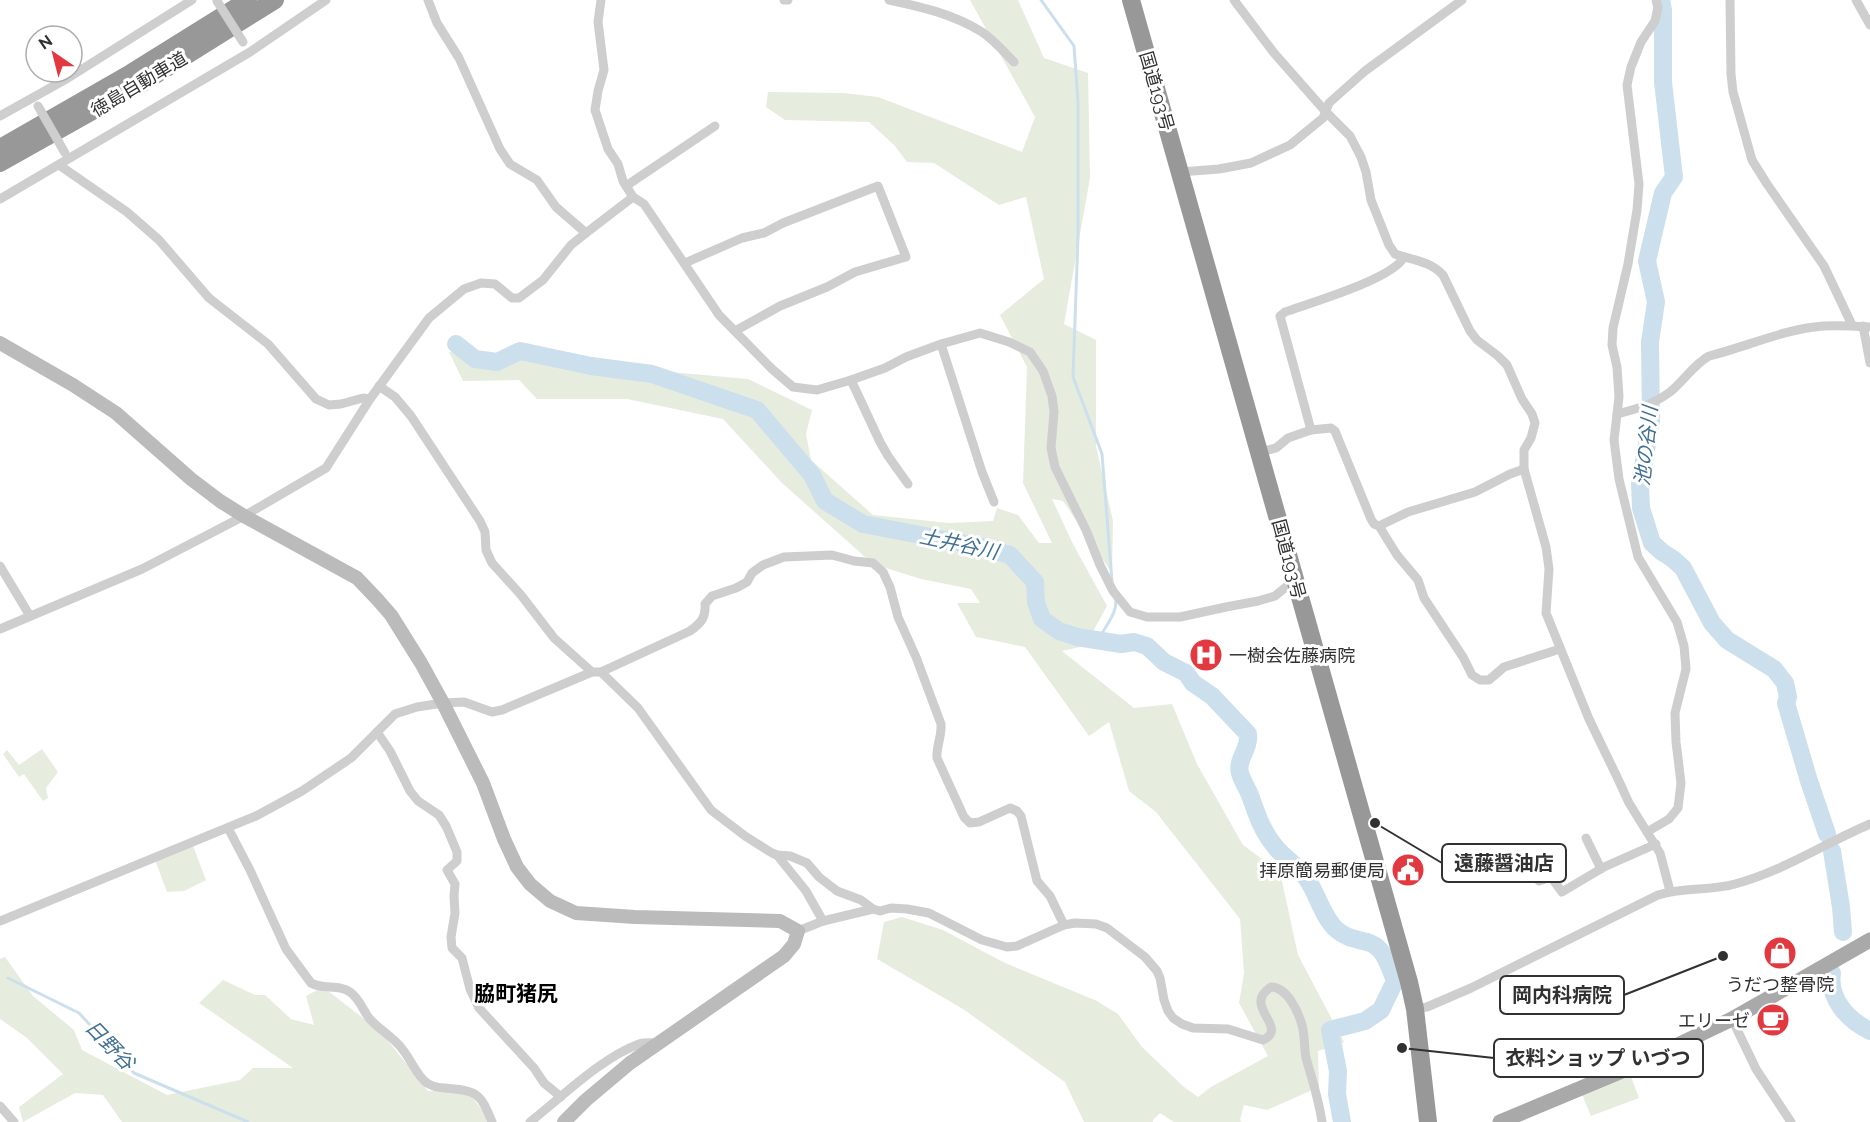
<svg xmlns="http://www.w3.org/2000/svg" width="1870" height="1122" viewBox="0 0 1870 1122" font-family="Raleway,'Noto Sans JP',sans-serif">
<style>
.green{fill:#e6eddf}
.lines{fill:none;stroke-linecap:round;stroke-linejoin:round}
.stream{stroke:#ccdfec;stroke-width:3}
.river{stroke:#ccdfec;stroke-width:18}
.street{stroke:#cecece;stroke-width:9}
.secondary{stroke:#bbb;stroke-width:14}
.primary{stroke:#a9a9a9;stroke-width:15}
.highway{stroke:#989898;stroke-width:18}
.street-bridge{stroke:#cecece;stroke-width:9}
.labels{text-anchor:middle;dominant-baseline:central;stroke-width:6;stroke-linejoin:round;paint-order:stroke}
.street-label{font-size:18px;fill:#313131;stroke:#fff}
.poi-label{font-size:18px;fill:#313131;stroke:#fff;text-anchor:end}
.water-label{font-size:20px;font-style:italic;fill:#407092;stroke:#fff}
.quarter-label{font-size:21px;font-weight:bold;fill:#000;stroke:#fff}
.leader{fill:none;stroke:#313131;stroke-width:2}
.callout-dot{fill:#313131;stroke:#fff;stroke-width:2}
.callout{fill:#fff;stroke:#313131;stroke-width:2}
.callout-label{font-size:20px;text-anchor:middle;font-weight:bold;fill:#313131}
</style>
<rect width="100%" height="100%" fill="#fff"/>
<g class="green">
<polygon points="970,0 1018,0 1044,58 1088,73 1090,178 1064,324 1096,340 1096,446 1113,521 1112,573 1063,501 1052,499 1073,544 1107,606 1085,646 1062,651 1134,708 1172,704 1197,764 1243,845 1280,872 1298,955 1344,1042 1318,1051 1319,1087 1267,1110 1244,1105 1240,1120 1242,1122 1174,1122 1160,1113 1153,1120 1153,1122 1084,1122 1065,1082 963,1009 877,959 884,922 902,917 943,930 1003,962 1097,1001 1118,1014 1142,1047 1184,1087 1198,1097 1211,1087 1268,1056 1239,1003 1244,973 1240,919 1156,812 1129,791 1109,722 1089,736 1025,647 976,637 957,603 980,603 971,589 921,579 873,564 782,483 723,419 627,399 537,399 519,380 463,381 449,352 748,379 812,410 806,434 811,460 873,515 949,523 993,521 997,508 1018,515 1039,543 1052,543 1023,483 1027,367 1000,315 1044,279 1026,197 999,205 934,163 907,162 894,145 869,122 785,120 766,107 768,92 844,93 878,97 1022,152 1035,117"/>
<polygon points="42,749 58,772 46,788 48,798 43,801 24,774 19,777 3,754 7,750 19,765"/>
<polygon points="193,846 206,880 184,891 167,892 155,860"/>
<polygon points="5,957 33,996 74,1030 82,1050 167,1095 240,1080 253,1068 293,1068 199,1003 223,980 255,995 265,995 291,1019 314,1025 306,996 323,987 381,1032 428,1091 466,1089 491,1122 122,1122 103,1095 75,1093 23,1122 19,1107 63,1074 27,1038 0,1019 0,959"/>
<polygon points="1629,1071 1639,1098 1591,1116 1581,1092"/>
</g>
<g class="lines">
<g class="stream">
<polyline points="1041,0 1074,46 1078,102 1078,236 1073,377 1102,454 1112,581"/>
<path d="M1099 640C1105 625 1117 615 1116 599"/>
<polyline points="8,978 79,1013 134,1073 248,1122"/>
</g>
<g class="river">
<polyline points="1661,0 1663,10 1663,82 1674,177 1663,193 1647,261 1656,302 1650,342 1651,421 1640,484 1641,508 1652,543 1662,552 1673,559 1683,568 1712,623 1727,640 1774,669 1785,683 1788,697 1786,703 1809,781 1827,834"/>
<path d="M456 344 475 359 497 362 520 351 591 366 652 374 757 410 812 475 825 501 863 524 977 546 1010 555 1035 582 1036 602 1042 619 1059 631 1077 637 1121 644 1134 642 1147 646 1164 662 1186 673 1193 683 1212 696 1248 734C1250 749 1236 760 1240 773 1242 781 1248 789 1251 798 1258 818 1263 833 1278 850 1287 860 1300 868 1307 879 1318 895 1323 918 1337 930 1346 938 1356 939 1367 942 1384 946 1389 966 1395 981L1381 1010 1365 1021 1330 1030 1338 1071 1337 1094 1342 1122"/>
<polyline points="1832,851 1841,907 1843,932"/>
<path d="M1832 973C1828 999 1848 1020 1870 1031"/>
</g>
<g class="street">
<polyline points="428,0 437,23 459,58 500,149 510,164 537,180 556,207 586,233"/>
<polyline points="601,0 598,22 604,70 598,91 595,110 608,149 618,164 623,181 633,197 644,204 719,315 772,369 793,387 817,390 851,380 885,368 906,357 941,344 980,333 1009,342 1030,352 1043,371 1052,396 1054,412 1051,448 1055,467 1086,530 1100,565 1113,591 1130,612 1147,617 1180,617 1226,607 1258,601 1275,596 1286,587 1296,585"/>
<polyline points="784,0 788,0"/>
<path d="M889 0C922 7 953 14 982 32 994 40 1004 52 1014 62"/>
<path d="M1234 0 1274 53 1326 112 1350 136 1361 157 1366 172 1371 200 1389 245 1395 254C1412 260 1430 261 1443 275L1470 331 1477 340 1498 356 1507 365 1522 399 1532 414 1535 423 1531 438 1524 450V469L1546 547 1549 569 1546 613 1589 719 1618 779 1629 803 1660 853 1670 891"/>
<polyline points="1730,0 1731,74 1733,92 1752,160 1767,184 1824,266 1852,325"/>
<polyline points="1856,0 1870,25"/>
<polyline points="0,116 68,78 192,0"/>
<polyline points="59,165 127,212 159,240 209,298 268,344 316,399 329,405 341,404 363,398 370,399"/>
<polyline points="1180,172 1219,169 1251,163 1290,145 1323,118 1329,103 1365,71 1462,0"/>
<polyline points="626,186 715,126"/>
<polyline points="0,199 250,52 326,0"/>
<polyline points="685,263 742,238 764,233 783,223 878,186 906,257 855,272 827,287 780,306 735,331"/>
<polyline points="1863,326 1870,363"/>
<polyline points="941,344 982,472 994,502"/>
<polyline points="851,380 880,442 888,456 908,484"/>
<polyline points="379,386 395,397 411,416 480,521 485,532 486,550 492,563 521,595 554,638 592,672"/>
<path d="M1617 414C1637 409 1654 404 1670 392 1684 381 1693 365 1709 356 1746 347 1784 329 1823 326 1839 325 1854 326 1870 327"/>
<polyline points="1311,430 1331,428 1335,431 1371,519 1374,524 1379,526"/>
<path d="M1260 452 1276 448 1288 438 1311 430 1280 316 1285 312C1310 303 1393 279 1404 257"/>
<polyline points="1524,469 1510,474 1475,492 1408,512 1379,526 1397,555 1418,580 1424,598 1463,657 1472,675 1480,680 1489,680 1504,667 1560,649"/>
<polyline points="0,566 30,616"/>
<polyline points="0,629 142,569 244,516 326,468 370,399 429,318 464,289 481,283 495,284 512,298 519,298 543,280 571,245 586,233 633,197"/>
<path d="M601 672 690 631C701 623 706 618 705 604L712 596 736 588 747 582 752 573 763 565 784 557 832 555 854 561 873 563 883 572 890 587 898 617 916 657 941 724C942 737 936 746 937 758L964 817 970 823 979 822 1010 808 1017 811 1021 816 1037 881 1050 896 1064 925"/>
<polyline points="377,732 390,751 410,791 418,801 439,815 446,826 457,852 457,861 447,870 455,884 454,896 455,913 451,937 452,948 462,958 470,989 479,1008 534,1068 544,1083 561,1097"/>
<path d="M228 828 250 870 286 949 311 983C323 990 339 984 350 992 359 998 363 1010 369 1018 379 1030 394 1037 403 1050 411 1060 417 1076 427 1083 432 1086 439 1088 445 1088 477 1091 480 1092 492 1122"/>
<polyline points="1647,832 1669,819 1678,808 1681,783 1676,742 1675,713 1686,669 1684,646 1677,622 1638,557 1619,479 1614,440 1619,397 1617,367 1612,345 1613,328 1628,264 1637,210 1639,184 1627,85 1631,67 1641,42 1655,21 1658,7 1656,0"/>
<polyline points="1586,838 1601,869"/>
<polyline points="777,855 806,891 823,921"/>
<polyline points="1521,855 1539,881 1551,877 1562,892 1604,867 1656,844"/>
<path d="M0 921 256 816 302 791 351 758 395 714 417 707 443 703 464 702 492 712 502 710 592 672H601L638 708 711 810 745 836 772 853 777 855 790 856 807 863 819 877 837 891 861 900 873 909 880 911 891 908 907 909 929 913 982 940 1007 947 1017 946 1064 925 1075 923 1096 924 1107 928 1145 957 1157 971 1160 978 1164 1000 1168 1011 1173 1018 1182 1024 1193 1028 1228 1029 1263 1040C1290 1027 1241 1006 1271 987 1287 987 1298 1011 1302 1025 1305 1036 1304 1047 1306 1058 1312 1079 1319 1100 1322 1122"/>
<polyline points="798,931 823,921 873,909"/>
<path d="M1415 1009 1427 1007 1471 988 1658 895C1683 887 1710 891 1735 884 1784 871 1825 843 1870 824"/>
<polyline points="1732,1019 1756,1069 1791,1122"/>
<polyline points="0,1106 14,1122"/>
<path d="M530 1122C562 1097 601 1058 639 1044 645 1042 652 1043 658 1043"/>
</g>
<polyline class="secondary" points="0,343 73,385 116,413 191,479 220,501 244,516 357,578 377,599 391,615 421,663 443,703 483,783 504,839 517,867 530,884 550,901 576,913 635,917 780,921 798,931 794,944 784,956 630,1063 586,1100 564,1122"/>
<polyline class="primary" points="1500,1122 1634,1066 1732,1019 1870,940"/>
<g class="highway">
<polyline points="1131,0 1409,982 1415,1009 1428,1122"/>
<polyline points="0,148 131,73 248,0"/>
<polyline points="0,163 139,85 275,0"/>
</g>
<g class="street-bridge">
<polyline points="217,1 243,42"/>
<polyline points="38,106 65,153"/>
</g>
</g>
<defs>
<g id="hospital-disc" transform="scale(1.725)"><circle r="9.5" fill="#e23941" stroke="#fff"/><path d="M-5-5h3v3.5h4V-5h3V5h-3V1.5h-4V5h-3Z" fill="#fff"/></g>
<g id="civic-disc" transform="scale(1.725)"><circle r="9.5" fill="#e23941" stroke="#fff"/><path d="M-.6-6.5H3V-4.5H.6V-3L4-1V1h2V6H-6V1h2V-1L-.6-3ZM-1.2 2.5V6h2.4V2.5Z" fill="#fff"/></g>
<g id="shop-disc" transform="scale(1.725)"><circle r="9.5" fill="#e23941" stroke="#fff"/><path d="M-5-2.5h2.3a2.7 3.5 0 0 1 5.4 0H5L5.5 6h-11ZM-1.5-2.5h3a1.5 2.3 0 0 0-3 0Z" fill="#fff"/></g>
<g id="cafe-disc" transform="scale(1.725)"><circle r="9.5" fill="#e23941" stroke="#fff"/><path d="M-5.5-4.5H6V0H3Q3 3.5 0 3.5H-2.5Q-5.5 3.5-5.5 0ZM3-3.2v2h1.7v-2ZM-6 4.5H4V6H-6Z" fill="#fff"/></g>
</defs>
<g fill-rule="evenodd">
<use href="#hospital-disc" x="1206" y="655"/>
<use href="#civic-disc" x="1408" y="870"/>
<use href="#shop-disc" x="1780" y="953"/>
<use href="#cafe-disc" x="1773" y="1020"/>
</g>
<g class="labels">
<g class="street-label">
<text transform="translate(139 84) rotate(-31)">徳島自動車道</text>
<text transform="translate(1157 91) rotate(74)">国道193号</text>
<text transform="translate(1289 559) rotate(75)">国道193号</text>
</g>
<g class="poi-label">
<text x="1229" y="655" text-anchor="start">一樹会佐藤病院</text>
<text x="1385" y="870">拝原簡易郵便局</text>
<text x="1780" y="984" text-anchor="middle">うだつ整骨院</text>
<text x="1750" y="1020">エリーゼ</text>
</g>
<g class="water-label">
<text transform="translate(1646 446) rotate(-84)">池の谷川</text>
<text transform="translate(959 544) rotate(12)">土井谷川</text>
<text transform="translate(110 1045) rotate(46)">日野谷</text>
</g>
<g class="quarter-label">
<text x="516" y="993">脇町猪尻</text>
</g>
</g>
<path class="leader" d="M1375 823L1442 863M1723 956L1624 995M1402 1048L1494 1058"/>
<g class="callout-dot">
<circle cx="1375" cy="823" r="6"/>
<circle cx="1723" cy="956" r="6"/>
<circle cx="1402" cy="1048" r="6"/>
</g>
<g class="callout">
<rect x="1442" y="844" width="124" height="38" rx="6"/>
<rect x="1500" y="976" width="124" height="38" rx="6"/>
<rect x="1494" y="1039" width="209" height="38" rx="6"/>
</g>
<g class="callout-label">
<text x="1504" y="870">遠藤醤油店</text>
<text x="1562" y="1002">岡内科病院</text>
<text x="1598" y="1065">衣料ショップ いづつ</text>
</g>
<g transform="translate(54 54) rotate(325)"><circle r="28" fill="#ffffff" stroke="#adadad" stroke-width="1.5"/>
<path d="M0-4.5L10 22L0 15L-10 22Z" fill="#e23941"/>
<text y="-9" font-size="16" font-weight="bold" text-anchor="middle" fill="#313131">N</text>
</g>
</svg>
